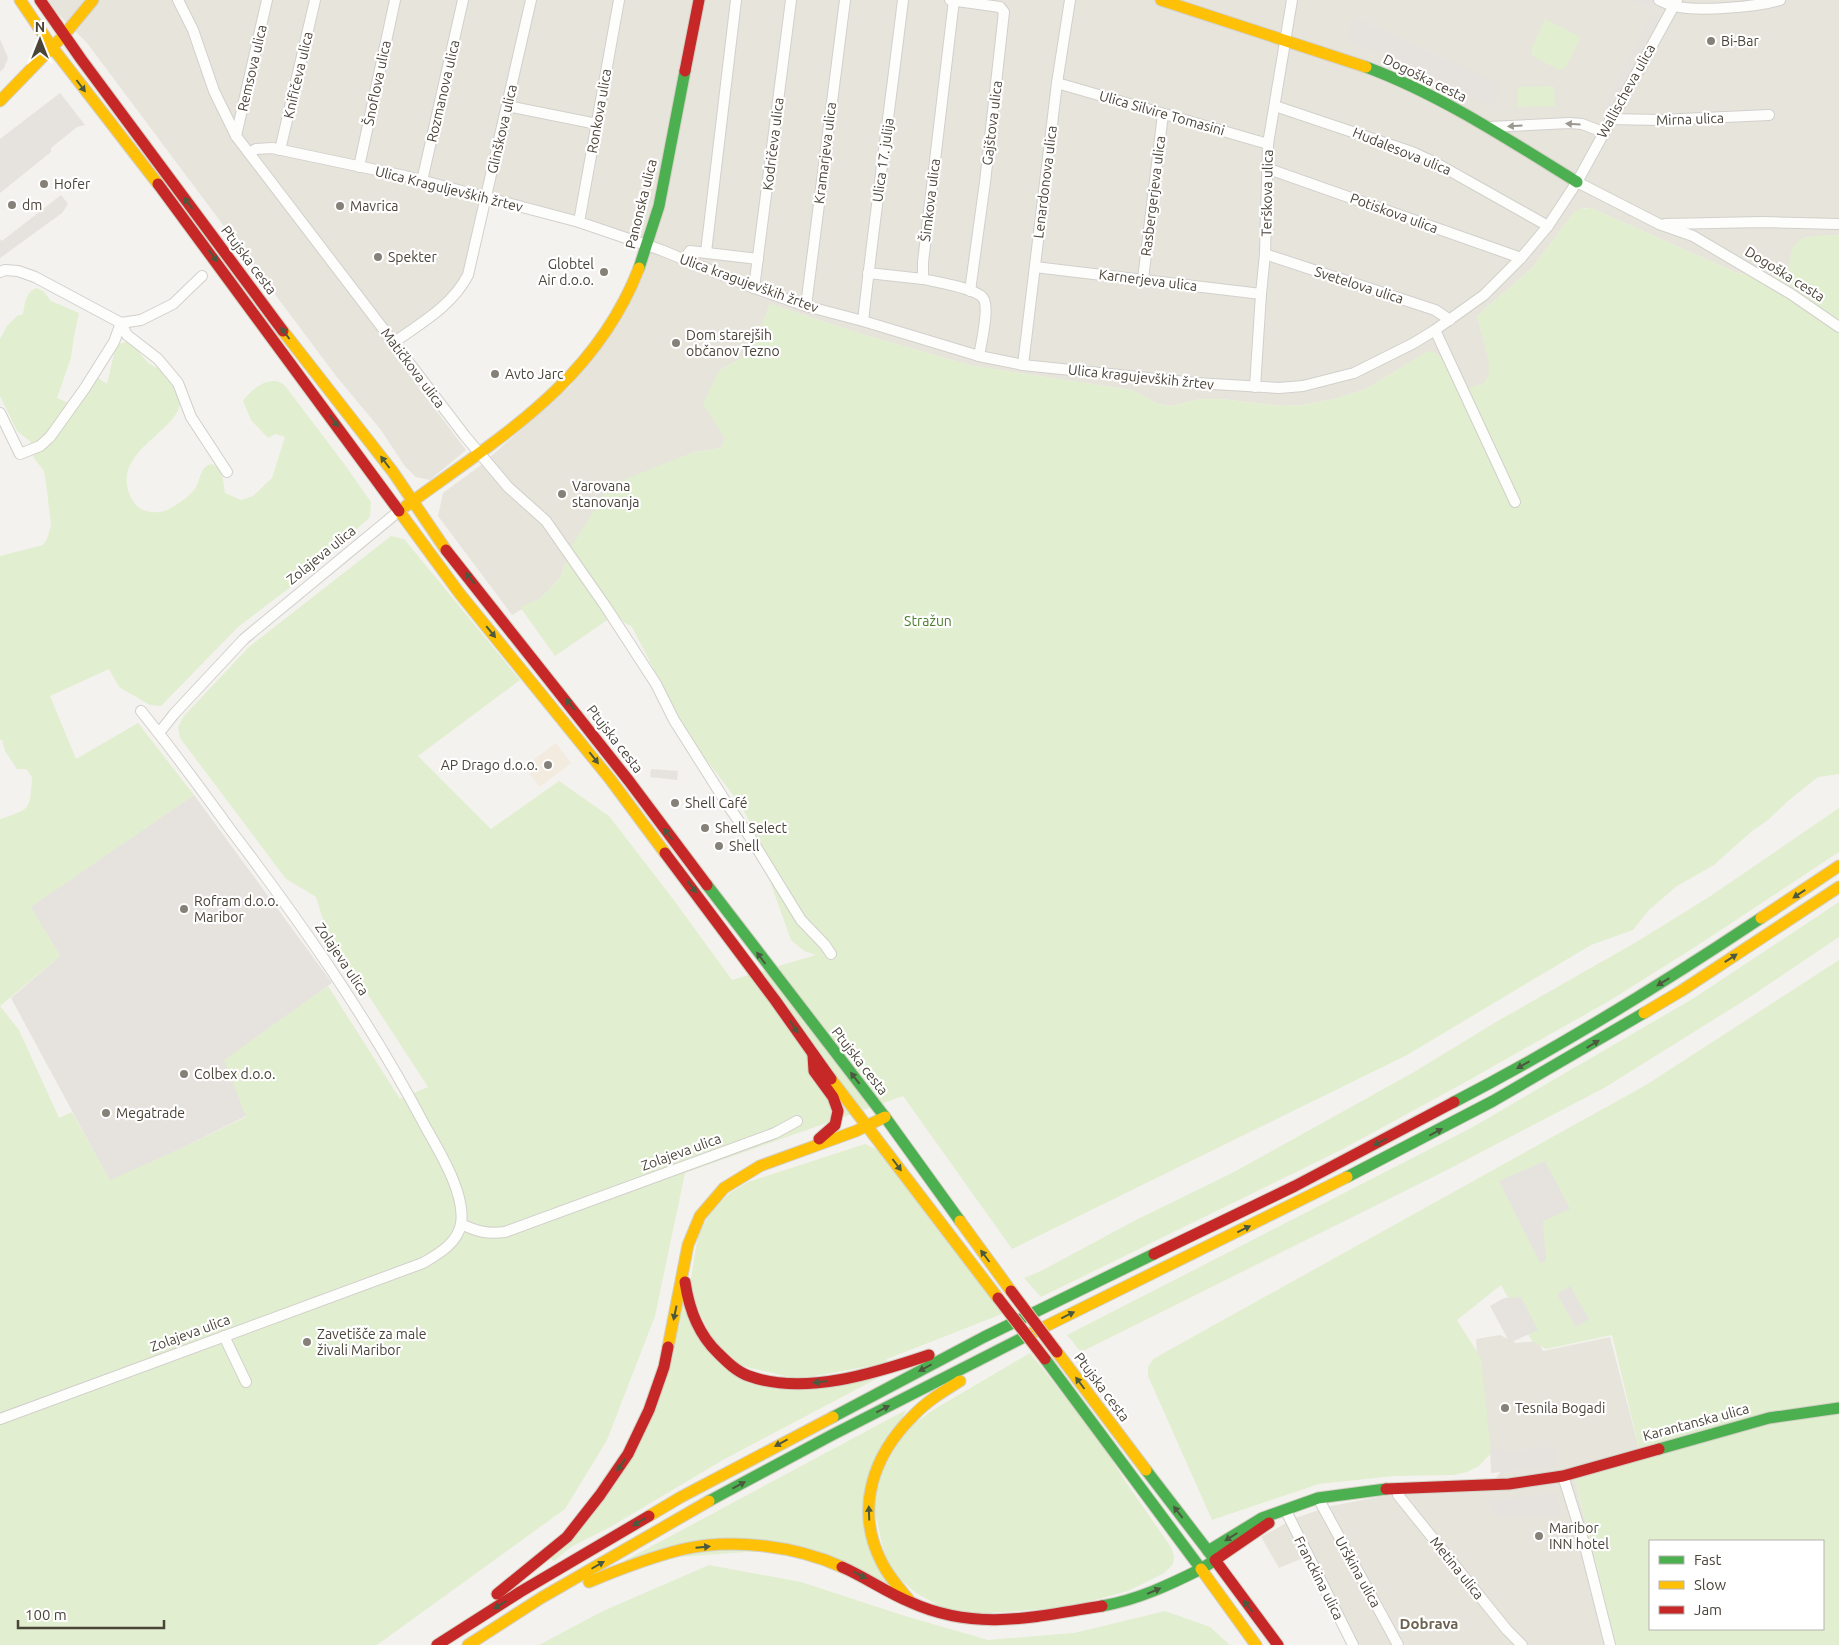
<svg xmlns="http://www.w3.org/2000/svg" width="1839" height="1645" viewBox="0 0 1839 1645" font-family="Ubuntu,sans-serif">
<style>
.residential{fill:#e7e4dc}
.commercial{fill:#f3ebdf}
.industrial{fill:#e6e2de}
.green{fill:#e1eecf;fill-rule:evenodd}
.parking{fill:#e6e3df}
.lines{fill:none;stroke-linecap:round;stroke-linejoin:round}
.street-casing{stroke:#d2d0cb;stroke-width:12}
.fast-casing{stroke:#d3cfc5;stroke-width:13}
.slow-casing{stroke:#d3cfc5;stroke-width:13}
.jam-casing{stroke:#d3cfc5;stroke-width:13}
.street{stroke:#fdfdfc;stroke-width:10}
.fast{stroke:#4caf50;stroke-width:11}
.slow{stroke:#ffc107;stroke-width:11}
.jam{stroke:#c62828;stroke-width:11}
.jam-bridge-casing{stroke:#d6cebb;stroke-width:13;stroke-linecap:butt}
.jam-bridge{stroke:#c62828;stroke-width:11}
.oneway{fill:#4b593e}
.oneway2{fill:#9b9791}
.poi-dot{fill:#868178;stroke:#fff;stroke-width:2}
.labels{text-anchor:middle;dominant-baseline:central;stroke-width:4.5;stroke-linejoin:round;paint-order:stroke}
.poi-label{font-size:14px;fill:#4b4439;stroke:#fff;text-anchor:start}
.street-label{font-size:14px;fill:#4b4439;stroke:#fff}
.park-label{font-size:14px;fill:#4a7f2a;stroke:#fff}
.neighbourhood-label{font-size:15px;font-weight:bold;fill:#6e6250;stroke:#fff}
</style>
<rect width="100%" height="100%" fill="#f4f2ee"/>
<g class="residential">
<polygon points="44,0 1839,0 1839,235 1806,237 1791,254 1789,268 1785,275 1775,277 1754,276 1735,272 1591,208 1584,208 1574,212 1533,267 1477,316 1491,368 1489,377 1484,383 1473,387 1456,388 1443,359 1428,351 1368,388 1335,399 1303,405 1280,406 1221,399 1200,399 1172,406 1158,404 1132,390 973,366 861,334 770,304 753,351 719,371 725,438 721,448 691,453 571,547 560,578 541,598 512,615 438,516 443,493 481,465 571,385 647,245 486,197 468,275 449,302 388,347 466,450 430,480 416,477 404,465 381,430 336,376 87,43"/>
<polygon points="1500,1335 1516,1343 1538,1341 1543,1351 1610,1337 1641,1456 1574,1477 1616,1645 1349,1645 1303,1558 1279,1568 1261,1537 1295,1518 1331,1506 1383,1496 1487,1490 1501,1471 1483,1440 1476,1339"/>
</g>
<polygon class="commercial" points="556,743 571,763 540,787 524,767"/>
<polygon class="industrial" points="194,795 332,983 225,1060 246,1116 182,1148 110,1181 11,998 60,956 30,907"/>
<g class="green">
<polygon points="1545,19 1581,37 1566,67 1559,70 1532,56 1531,50"/>
<polygon points="1554,86 1555,106 1518,107 1517,87"/>
<path d="M1591 208 1735 272C1752 276 1768 279 1785 275 1790 270 1789 264 1790 257 1794 232 1819 236 1839 235V774L1818 777 1788 801 1768 820 1751 832 1714 865 1677 886 1649 910 1633 930 1591 945 1407 1055 1012 1249 903 1096 685 1173 655 1316 607 1440 565 1509 377 1645H0V1006L19 1030 59 1118 72 1112 110 1180 182 1148 246 1117 224 1060 328 986 400 1099 428 1087 326 930 316 897 286 879 180 738 178 727 184 716 249 647 391 536 404 539 520 680 418 756 491 829 559 781 609 816 673 899 732 980 816 955 804 951 791 940 763 862 761 843 740 804 705 758 679 718 632 627 625 623 616 614 555 656 520 607 541 598 560 578 571 547 611 485 691 453 721 448 725 438 703 404 719 371 753 351 770 304 861 334 973 366 1132 390 1158 404 1172 406 1200 399H1221L1280 406 1303 405 1335 399 1368 388 1428 351C1446 352 1450 373 1456 387 1487 389 1494 380 1486 350 1483 339 1480 327 1477 316L1533 267 1574 212 1579 209Z"/>
<path d="M36 288 43 291 51 301 79 313 74 336 71 358 57 398 77 407 97 377 107 384 116 345 125 342 133 343C138 350 143 359 150 364 155 368 162 369 167 373 174 379 179 390 180 399 184 431 104 452 133 501 138 510 149 513 159 512 169 512 192 495 196 487 201 478 200 466 212 464 224 469 223 482 225 493L241 500 253 496 272 478 285 437 275 434 268 438 251 420 243 401C251 389 273 372 286 387L345 465 371 502 370 517 309 573 238 627 161 706 150 705 119 687 109 669 50 696 76 759 138 723 194 795 31 907 60 956 0 1006V819C31 809 30 810 32 777L26 769H17L5 751 2 740H0V556L43 545 47 539 51 526 47 491 44 471 34 458 30 441 17 431 0 396V339L7 326 17 316 23 314C25 304 25 293 36 288Z"/>
<polygon points="1839,808 1839,852 1695,947 1609,1001 1462,1084 1341,1150 1041,1297 1024,1278 1041,1271 1134,1221 1234,1172 1414,1072 1496,1022 1638,941 1709,897"/>
<polygon points="1839,902 1839,937 1750,997 1604,1088 1441,1173 1081,1352 1067,1335 1471,1128 1694,998"/>
<path d="M1839 960V1645H1616L1574 1476 1641 1456 1612 1335 1546 1349 1532 1341 1501 1285 1457 1320 1481 1358 1491 1453 1479 1466 1467 1472 1454 1475 1394 1476 1319 1484 1212 1520 1148 1376V1367L1153 1359 1646 1085ZM1650 1541H1823V1629H1650Z"/>
<polygon points="865,1144 872,1147 880,1152 1002,1314 887,1359 886,1363 798,1379 738,1365 716,1346 689,1291 698,1235 710,1213 730,1193 748,1182"/>
<polygon points="683,1296 739,1376 878,1378 721,1461 612,1526 571,1547 554,1561 550,1558 616,1484"/>
<polygon points="1030,1353 1101,1442 1125,1481 1171,1547 1174,1556 1173,1564 1164,1573 1128,1591 1069,1607 976,1614 945,1609 916,1593 901,1580 886,1561 873,1504 877,1478 907,1429 933,1410"/>
<polygon points="906,1410 863,1504 891,1587 802,1548 624,1561"/>
<polygon points="709,1565 801,1582 905,1616 988,1640 1074,1633 1165,1611 1210,1627 1230,1645 539,1645 603,1611"/>
</g>
<g class="parking">
<polygon points="1631,0 1656,0 1651,9"/>
<polygon points="1652,16 1665,21 1612,116 1602,109"/>
<polygon points="1354,18 1502,84 1491,107 1406,64 1346,39"/>
<polygon points="0,39 8,58 4,68 0,72"/>
<polygon points="60,93 85,125 77,127 51,148 51,152 0,193 0,139"/>
<polygon points="61,195 68,204 62,213 0,258 0,239 2,241"/>
<polygon points="651,769 678,771 677,780 650,777"/>
<polygon points="238,936 249,950 109,1058 68,1077 54,1060 152,988 160,996"/>
<polygon points="248,952 287,1013 254,1038 215,978"/>
<polygon points="1545,1161 1570,1209 1543,1221 1546,1261 1540,1263 1499,1181"/>
<polygon points="1570,1286 1589,1319 1576,1327 1557,1294"/>
<polygon points="1521,1297 1538,1330 1510,1343 1490,1306 1504,1298"/>
<polygon points="1548,1447 1556,1448 1558,1466 1491,1473 1490,1450 1505,1448 1506,1451"/>
<polygon points="1557,1493 1560,1515 1497,1518 1485,1500"/>
</g>
<g class="lines">
<g class="street-casing">
<g id="street">
<polyline points="178,0 193,30 214,91 236,136 465,436 508,487 546,521 606,607 656,684 674,720 729,807 750,837 801,920 825,945 831,954"/>
<polyline points="950,0 1000,7 1004,12 985,182 970,291"/>
<path d="M954 0 923 262V279C936 282 975 288 983 298 990 307 981 344 979 356"/>
<path d="M1659 0C1664 2 1669 5 1674 6 1698 12 1756 7 1780 0"/>
<polyline points="1057,83 1268,144"/>
<polyline points="507,106 597,124"/>
<polyline points="1275,106 1412,152 1436,163 1548,226"/>
<polyline points="1610,119 1659,120 1769,115"/>
<polyline points="1489,127 1569,123 1582,124 1603,132"/>
<polyline points="236,136 267,0"/>
<polyline points="280,150 315,0"/>
<polyline points="249,153 256,149 272,148 405,176 579,222 661,250 754,288 806,306 863,321 979,356 1023,365 1196,383 1279,388 1303,386 1354,373 1414,343 1435,330 1484,295 1521,258 1548,226 1577,182 1677,0"/>
<polyline points="359,167 395,0"/>
<polyline points="1266,168 1521,258"/>
<polyline points="422,181 463,0"/>
<polyline points="1577,182 1659,224 1693,236 1791,294 1839,327"/>
<polyline points="579,222 619,0"/>
<polyline points="1665,224 1763,222 1839,224"/>
<polyline points="706,252 736,0"/>
<polyline points="1265,254 1435,310 1450,320"/>
<polyline points="684,259 690,251 758,259"/>
<polyline points="1035,267 1261,294"/>
<polyline points="0,272 5,270 18,271 35,277 121,323 141,320 173,304 202,276"/>
<polyline points="868,273 923,279"/>
<polyline points="1143,279 1163,114"/>
<polyline points="754,288 791,0"/>
<polyline points="806,306 845,0"/>
<path d="M863 321C875 214 890 107 903 0"/>
<polyline points="121,323 127,335 158,359 178,383 191,417 227,472"/>
<polyline points="1435,330 1515,502"/>
<path d="M393 343C421 323 452 306 468 275L531 0"/>
<polyline points="1023,365 1057,83 1070,0"/>
<polyline points="1255,387 1261,294 1265,254 1268,144 1292,0"/>
<polyline points="0,413 20,454 40,446 50,437 85,388 114,342 121,323"/>
<polyline points="159,733 174,714 244,639 399,511"/>
<path d="M461 1224C478 1232 487 1234 505 1232L775 1133 797 1121"/>
<polyline points="224,1336 246,1382"/>
<path d="M0 1419 423 1263C438 1254 457 1244 461 1224 466 1194 439 1151 425 1126 370 1021 302 924 230 829 201 789 172 749 141 711"/>
<polyline points="1563,1476 1585,1546 1610,1645"/>
<polyline points="1397,1488 1398,1495 1507,1630 1522,1645"/>
<polyline points="1318,1498 1398,1645"/>
<polyline points="1286,1511 1353,1645"/>
</g>
</g>
<g class="fast-casing">
<g id="fast">
<path d="M1366 67C1441 95 1509 140 1577 182"/>
<polyline points="639,268 659,206 685,71"/>
<polyline points="707,885 885,1117 960,1221"/>
<path d="M1454 1102C1560 1047 1662 984 1761 918"/>
<polyline points="1347,1177 1493,1101 1644,1013"/>
<polyline points="1045,1359 1201,1569 1215,1560 1146,1470"/>
<polyline points="833,1417 984,1337 1154,1254"/>
<polyline points="1659,1449 1769,1418 1839,1408"/>
<polyline points="709,1501 832,1435 1032,1333"/>
<polyline points="1208,1551 1262,1518 1318,1498 1386,1489"/>
<path d="M1102 1606C1137 1600 1169 1585 1201 1569"/>
</g>
</g>
<g class="slow-casing">
<g id="slow">
<polyline points="20,0 52,47 158,184"/>
<polyline points="1161,0 1366,67"/>
<polyline points="0,101 64,35 93,0"/>
<polyline points="283,331 393,472 446,550"/>
<path d="M406 506C500 437 595 382 639 268"/>
<polyline points="399,511 460,594 610,779 665,853"/>
<polyline points="1761,918 1839,866"/>
<polyline points="1644,1013 1681,991 1839,887"/>
<polyline points="831,1079 998,1298"/>
<polyline points="960,1221 1011,1291"/>
<polyline points="1032,1333 1347,1177"/>
<polyline points="668,1347 688,1245 700,1216 724,1188 760,1166 856,1131 885,1117"/>
<polyline points="1057,1352 1146,1470"/>
<polyline points="649,1516 681,1497 833,1417"/>
<polyline points="1201,1569 1256,1645"/>
<path d="M589 1582C620 1569 651 1557 684 1549 733 1538 796 1546 842 1567"/>
<path d="M909 1600C899 1588 889 1577 882 1563 854 1509 873 1455 914 1415 927 1401 944 1391 960 1381"/>
<polyline points="468,1645 541,1598 709,1501"/>
</g>
</g>
<g class="jam-casing">
<g id="jam">
<polyline points="40,0 81,59 283,331"/>
<polyline points="685,71 699,0"/>
<polyline points="158,184 399,511"/>
<polyline points="446,550 629,781 707,885"/>
<polyline points="665,853 775,1000 831,1079"/>
<polyline points="813,1055 814,1071 833,1097 838,1111 835,1125 819,1139"/>
<polyline points="1154,1254 1295,1186 1454,1102"/>
<path d="M685 1282C689 1309 698 1334 718 1353 727 1362 737 1372 749 1376 804 1396 876 1373 929 1355"/>
<polyline points="1386,1489 1509,1484 1563,1476 1659,1449"/>
<polyline points="1269,1523 1215,1560 1278,1645"/>
<path d="M842 1567C865 1577 886 1592 910 1602 976 1632 1034 1617 1102 1606"/>
<polyline points="497,1594 567,1537 600,1495 628,1454 649,1410 664,1367 668,1347"/>
<polyline points="437,1645 520,1592 649,1516"/>
</g>
</g>
<use href="#street" class="street"/>
<use href="#fast" class="fast"/>
<use href="#slow" class="slow"/>
<use href="#jam" class="jam"/>
<g class="jam-bridge-casing">
<g id="jam-bridge">
<polyline points="1011,1291 1057,1352"/>
<polyline points="998,1298 1045,1359"/>
</g>
</g>
<use href="#jam-bridge" class="jam-bridge"/>
</g>
<defs><path id="oneway-solid" d="M-6-.8H1V-3.2L6.5 0L1 3.2V.8H-6Z" transform="scale(1.25)"/></defs>
<g class="oneway">
<use href="#oneway-solid" transform="translate(81 86) rotate(53)"/>
<use href="#oneway-solid" transform="translate(188 203) rotate(-127)"/>
<use href="#oneway-solid" transform="translate(213 256) rotate(54)"/>
<use href="#oneway-solid" transform="translate(285 333) rotate(-127)"/>
<use href="#oneway-solid" transform="translate(334 421) rotate(53)"/>
<use href="#oneway-solid" transform="translate(385 462) rotate(-127)"/>
<use href="#oneway-solid" transform="translate(470 578) rotate(-129)"/>
<use href="#oneway-solid" transform="translate(491 632) rotate(51)"/>
<use href="#oneway-solid" transform="translate(570 704) rotate(-128)"/>
<use href="#oneway-solid" transform="translate(594 758) rotate(52)"/>
<use href="#oneway-solid" transform="translate(668 834) rotate(-127)"/>
<use href="#oneway-solid" transform="translate(692 887) rotate(53)"/>
<use href="#oneway-solid" transform="translate(1799 894) rotate(147)"/>
<use href="#oneway-solid" transform="translate(761 958) rotate(-127)"/>
<use href="#oneway-solid" transform="translate(1731 958) rotate(-33)"/>
<use href="#oneway-solid" transform="translate(1663 982) rotate(149)"/>
<use href="#oneway-solid" transform="translate(794 1027) rotate(56)"/>
<use href="#oneway-solid" transform="translate(1593 1044) rotate(-31)"/>
<use href="#oneway-solid" transform="translate(1523 1065) rotate(151)"/>
<use href="#oneway-solid" transform="translate(855 1078) rotate(-128)"/>
<use href="#oneway-solid" transform="translate(1436 1132) rotate(-28)"/>
<use href="#oneway-solid" transform="translate(1380 1142) rotate(153)"/>
<use href="#oneway-solid" transform="translate(897 1165) rotate(53)"/>
<use href="#oneway-solid" transform="translate(1244 1229) rotate(-26)"/>
<use href="#oneway-solid" transform="translate(985 1256) rotate(-127)"/>
<use href="#oneway-solid" transform="translate(675 1313) rotate(102)"/>
<use href="#oneway-solid" transform="translate(1068 1315) rotate(-26)"/>
<use href="#oneway-solid" transform="translate(925 1368) rotate(152)"/>
<use href="#oneway-solid" transform="translate(820 1382) rotate(175)"/>
<use href="#oneway-solid" transform="translate(1080 1383) rotate(-127)"/>
<use href="#oneway-solid" transform="translate(883 1409) rotate(-27)"/>
<use href="#oneway-solid" transform="translate(781 1443) rotate(152)"/>
<use href="#oneway-solid" transform="translate(621 1465) rotate(125)"/>
<use href="#oneway-solid" transform="translate(739 1485) rotate(-28)"/>
<use href="#oneway-solid" transform="translate(1178 1512) rotate(-128)"/>
<use href="#oneway-solid" transform="translate(869 1513) rotate(-92)"/>
<use href="#oneway-solid" transform="translate(639 1522) rotate(149)"/>
<use href="#oneway-solid" transform="translate(1231 1537) rotate(148)"/>
<use href="#oneway-solid" transform="translate(703 1547) rotate(-5)"/>
<use href="#oneway-solid" transform="translate(598 1565) rotate(-30)"/>
<use href="#oneway-solid" transform="translate(860 1575) rotate(27)"/>
<use href="#oneway-solid" transform="translate(1154 1591) rotate(-23)"/>
<use href="#oneway-solid" transform="translate(500 1605) rotate(148)"/>
<use href="#oneway-solid" transform="translate(1248 1606) rotate(-127)"/>
</g>
<g class="oneway2">
<use href="#oneway-solid" transform="translate(1573 124) rotate(-177)"/>
<use href="#oneway-solid" transform="translate(1515 126) rotate(177)"/>
</g>
<g class="poi-dot">
<circle cx="1711" cy="41" r="5"/>
<circle cx="44" cy="184" r="5"/>
<circle cx="12" cy="205" r="5"/>
<circle cx="340" cy="206" r="5"/>
<circle cx="378" cy="257" r="5"/>
<circle cx="604" cy="272" r="5"/>
<circle cx="676" cy="343" r="5"/>
<circle cx="495" cy="374" r="5"/>
<circle cx="562" cy="494" r="5"/>
<circle cx="548" cy="765" r="5"/>
<circle cx="675" cy="803" r="5"/>
<circle cx="705" cy="828" r="5"/>
<circle cx="719" cy="846" r="5"/>
<circle cx="184" cy="909" r="5"/>
<circle cx="184" cy="1074" r="5"/>
<circle cx="106" cy="1113" r="5"/>
<circle cx="307" cy="1342" r="5"/>
<circle cx="1505" cy="1408" r="5"/>
<circle cx="1539" cy="1536" r="5"/>
</g>
<g class="labels">
<g class="poi-label">
<text x="1721" y="41">Bi-Bar</text>
<text x="54" y="184">Hofer</text>
<text x="22" y="205">dm</text>
<text x="350" y="206">Mavrica</text>
<text x="388" y="257">Spekter</text>
<text x="594" y="264" text-anchor="end">Globtel<tspan x="594" dy="16">Air d.o.o.</tspan></text>
<text x="686" y="335">Dom starejših<tspan x="686" dy="16">občanov Tezno</tspan></text>
<text x="505" y="374">Avto Jarc</text>
<text x="572" y="486">Varovana<tspan x="572" dy="16">stanovanja</tspan></text>
<text x="538" y="765" text-anchor="end">AP Drago d.o.o.</text>
<text x="685" y="803">Shell Café</text>
<text x="715" y="828">Shell Select</text>
<text x="729" y="846">Shell</text>
<text x="194" y="901">Rofram d.o.o.<tspan x="194" dy="16">Maribor</tspan></text>
<text x="194" y="1074">Colbex d.o.o.</text>
<text x="116" y="1113">Megatrade</text>
<text x="317" y="1334">Zavetišče za male<tspan x="317" dy="16">živali Maribor</tspan></text>
<text x="1515" y="1408">Tesnila Bogadi</text>
<text x="1549" y="1528">Maribor<tspan x="1549" dy="16">INN hotel</tspan></text>
</g>
<g class="street-label">
<text transform="translate(252 68) rotate(-77)">Remsova ulica</text>
<text transform="translate(298 75) rotate(-77)">Knifičeva ulica</text>
<text transform="translate(1425 78) rotate(26)">Dogoška cesta</text>
<text transform="translate(377 83) rotate(-78)">Šnoflova ulica</text>
<text transform="translate(443 91) rotate(-77)">Rozmanova ulica</text>
<text transform="translate(1626 91) rotate(-61)">Wallischeva ulica</text>
<text transform="translate(599 111) rotate(-80)">Ronkova ulica</text>
<text transform="translate(1162 113) rotate(16)">Ulica Silvire Tomasini</text>
<text transform="translate(1690 119) rotate(-2)">Mirna ulica</text>
<text transform="translate(992 123) rotate(-83)">Gajštova ulica</text>
<text transform="translate(502 129) rotate(-77)">Glinškova ulica</text>
<text transform="translate(773 144) rotate(-83)">Kodričeva ulica</text>
<text transform="translate(1402 151) rotate(22)">Hudalesova ulica</text>
<text transform="translate(825 153) rotate(-83)">Kramarjeva ulica</text>
<text transform="translate(883 160) rotate(-82)">Ulica 17. julija</text>
<text transform="translate(1045 182) rotate(-83)">Lenardonova ulica</text>
<text transform="translate(449 189) rotate(14)">Ulica Kraguljevških žrtev</text>
<text transform="translate(1267 193) rotate(-89)">Terškova ulica</text>
<text transform="translate(1153 196) rotate(-83)">Rasbergerjeva ulica</text>
<text transform="translate(930 200) rotate(-83)">Šimkova ulica</text>
<text transform="translate(641 204) rotate(-76)">Panonska ulica</text>
<text transform="translate(1394 213) rotate(20)">Potiskova ulica</text>
<text transform="translate(249 260) rotate(53)">Ptujska cesta</text>
<text transform="translate(1785 274) rotate(32)">Dogoška cesta</text>
<text transform="translate(1148 280) rotate(7)">Karnerjeva ulica</text>
<text transform="translate(749 283) rotate(20)">Ulica kragujevških žrtev</text>
<text transform="translate(1359 285) rotate(18)">Svetelova ulica</text>
<text transform="translate(413 368) rotate(53)">Matičkova ulica</text>
<text transform="translate(1141 377) rotate(6)">Ulica kragujevških žrtev</text>
<text transform="translate(321 555) rotate(-39)">Zolajeva ulica</text>
<text transform="translate(615 739) rotate(52)">Ptujska cesta</text>
<text transform="translate(342 959) rotate(56)">Zolajeva ulica</text>
<text transform="translate(860 1061) rotate(52)">Ptujska cesta</text>
<text transform="translate(681 1152) rotate(-20)">Zolajeva ulica</text>
<text transform="translate(190 1333) rotate(-20)">Zolajeva ulica</text>
<text transform="translate(1102 1387) rotate(53)">Ptujska cesta</text>
<text transform="translate(1696 1422) rotate(-15)">Karantanska ulica</text>
<text transform="translate(1457 1568) rotate(51)">Metina ulica</text>
<text transform="translate(1358 1572) rotate(61)">Urškina ulica</text>
<text transform="translate(1319 1578) rotate(63)">Franckina ulica</text>
</g>
<g class="park-label">
<text x="928" y="621">Stražun</text>
</g>
<g class="neighbourhood-label">
<text x="1429" y="1623">Dobrava</text>
</g>
</g>
<rect x="1649" y="1540" width="175" height="90" fill="#ffffff" stroke="#b7b4b0"/>
<rect x="1659" y="1556" width="25" height="8" fill="#4caf50" stroke="#b7b4b0"/>
<text x="1694" y="1565" font-size="15" fill="#4b4439">Fast</text>
<rect x="1659" y="1581" width="25" height="8" fill="#ffc107" stroke="#b7b4b0"/>
<text x="1694" y="1590" font-size="15" fill="#4b4439">Slow</text>
<rect x="1659" y="1606" width="25" height="8" fill="#c62828" stroke="#b7b4b0"/>
<text x="1694" y="1615" font-size="15" fill="#4b4439">Jam</text>
<g transform="translate(40 40)" stroke="#ffffff" stroke-width="4" paint-order="stroke">
<path d="M0-4L9 19L0 12L-9 19Z" fill="#4b4439"/>
<text y="-8" font-size="14" font-weight="bold" text-anchor="middle" fill="#4b4439">N</text>
</g>
<path d="M18 1620v8h146v-8" fill="none" stroke="#4b4439" stroke-width="2.5"/>
<text x="25" y="1620" font-size="15" fill="#4b4439" stroke="#ffffff" stroke-width="4" paint-order="stroke">100 m</text>
</svg>
